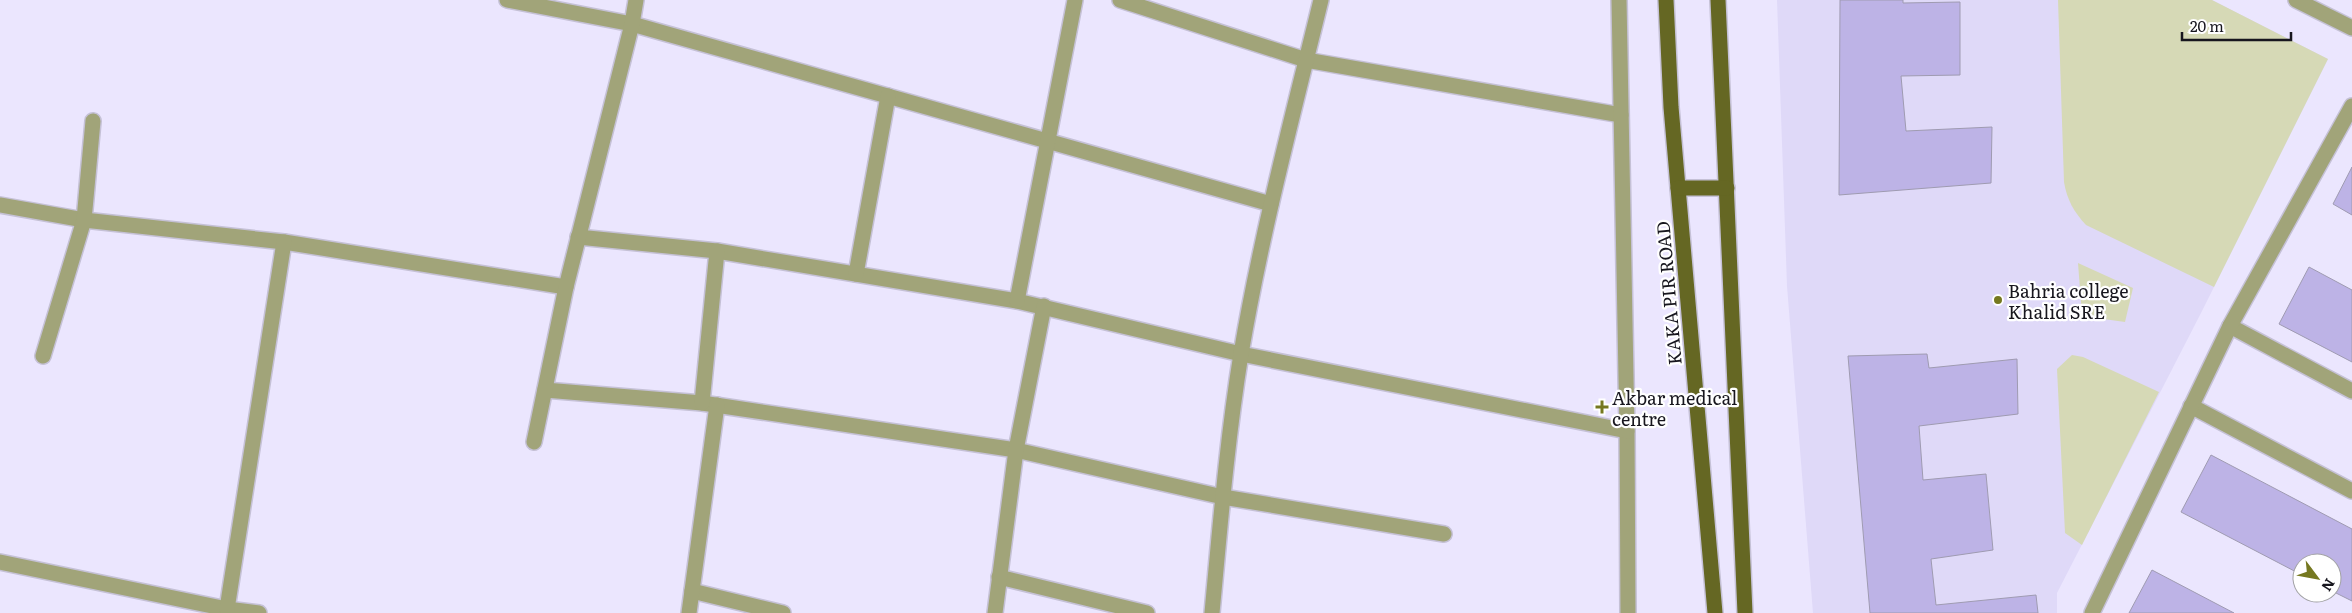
<svg xmlns="http://www.w3.org/2000/svg" width="2352" height="613" viewBox="0 0 2352 613" font-family="Literata,serif">
<style>
.built{fill:#dfd9f8}
.green{fill:#d6d9b6}
.building{fill:#bdb3e6;stroke:#9f9bb1}
.lines{fill:none;stroke-linecap:round;stroke-linejoin:round}
.minor-casing{stroke:#c5c1d6;stroke-width:18}
.primary-casing{stroke:#c5c1d6;stroke-width:18}
.minor{stroke:#a1a479;stroke-width:15}
.primary{stroke:#656723;stroke-width:15}
.poi-dot{fill:#757820;stroke:#fff;stroke-width:2}
.labels{text-anchor:middle;dominant-baseline:central;stroke-width:4.5;stroke-linejoin:round;paint-order:stroke}
.poi-label{font-size:18px;fill:#17161e;stroke:#fff;text-anchor:start}
.street-label{font-size:18px;fill:#17161e;stroke:#fff}
</style>
<rect width="100%" height="100%" fill="#ebe6fe"/>
<polygon class="built" points="1777,0 2212,0 2328,59 2201,313 2057,593 2057,613 1813,613 1787,286"/>
<g class="green">
<path d="M2058 0H2212L2328 59 2214 287 2086 225C2074 212 2067 200 2064 182Z"/>
<polygon points="2078,263 2133,288 2125,322 2082,316"/>
<polygon points="2072,355 2083,357 2159,392 2082,545 2065,533 2057,369"/>
</g>
<g class="building">
<polygon points="1840,0 1903,0 1903,3 1960,2 1960,75 1901,76 1906,131 1992,127 1991,183 1839,195"/>
<polygon points="2352,167 2352,215 2333,204"/>
<polygon points="2309,267 2352,290 2352,362 2279,324"/>
<polygon points="1927,354 1929,368 2017,359 2018,414 1919,426 1923,480 1986,474 1993,550 1931,559 1936,605 2036,595 2038,613 1870,613 1848,356"/>
<polygon points="2211,455 2352,529 2352,601 2332,591 2332,563 2302,563 2302,575 2181,512"/>
<polygon points="2152,570 2234,613 2129,613"/>
</g>
<g class="lines">
<g class="minor-casing">
<g id="minor">
<polyline points="507,0 632,24 1271,204"/>
<polyline points="1120,0 1306,60 1621,115"/>
<polyline points="1619,0 1627,431 1628,613"/>
<polyline points="2296,0 2352,28"/>
<polyline points="0,205 84,220 284,242 566,287"/>
<polyline points="578,237 717,251 1017,301 1241,354 1627,431"/>
<polyline points="856,274 888,96"/>
<polyline points="1017,301 1075,0"/>
<polyline points="2230,326 2352,391"/>
<polyline points="43,356 84,220 93,121"/>
<polyline points="545,390 702,403 1016,450 1223,497 1444,534"/>
<polyline points="702,403 717,251"/>
<polyline points="2191,406 2352,491"/>
<polyline points="534,442 566,287 632,24 636,0"/>
<polyline points="0,562 227,609 259,613"/>
<polyline points="999,577 1147,613"/>
<polyline points="692,591 783,613"/>
<polyline points="227,609 284,242"/>
<polyline points="689,613 717,405"/>
<polyline points="995,613 1016,450 1044,306"/>
<path d="M1212 613C1220 527 1227 440 1241 354 1261 235 1292 118 1321 0"/>
<polyline points="2092,613 2230,326 2352,106"/>
</g>
</g>
<g class="primary-casing">
<g id="primary">
<polyline points="1666,0 1671,107 1715,613"/>
<polyline points="1718,0 1745,613"/>
<polyline points="1678,188 1727,188"/>
</g>
</g>
<use href="#minor" class="minor"/>
<use href="#primary" class="primary"/>
</g>
<g class="poi-dot">
<circle cx="1998" cy="300" r="5"/>
<path d="M1599.5 399.5h5v5h5v5h-5v5h-5v-5h-5v-5h5z"/>
</g>
<g class="labels">
<g class="poi-label">
<text x="2008" y="290">Bahria college<tspan x="2008" dy="21">Khalid SRE</tspan></text>
<text x="1612" y="397">Akbar medical<tspan x="1612" dy="21">centre</tspan></text>
</g>
<g class="street-label">
<text transform="translate(1668 293) rotate(-95)">KAKA PIR ROAD</text>
</g>
</g>
<g transform="translate(2317 578) rotate(122)"><circle r="24" fill="#ffffff" stroke="#a2a2a5"/>
<path d="M0-4L9 19L0 12L-9 19Z" fill="#757820"/>
<text y="-8" font-size="14" font-weight="bold" text-anchor="middle" fill="#17161e">N</text>
</g>
<path d="M2182 32v8h109v-8" fill="none" stroke="#17161e" stroke-width="2.5"/>
<text x="2190" y="32" font-size="15" fill="#17161e" stroke="#ffffff" stroke-width="4" paint-order="stroke">20 m</text>
</svg>
